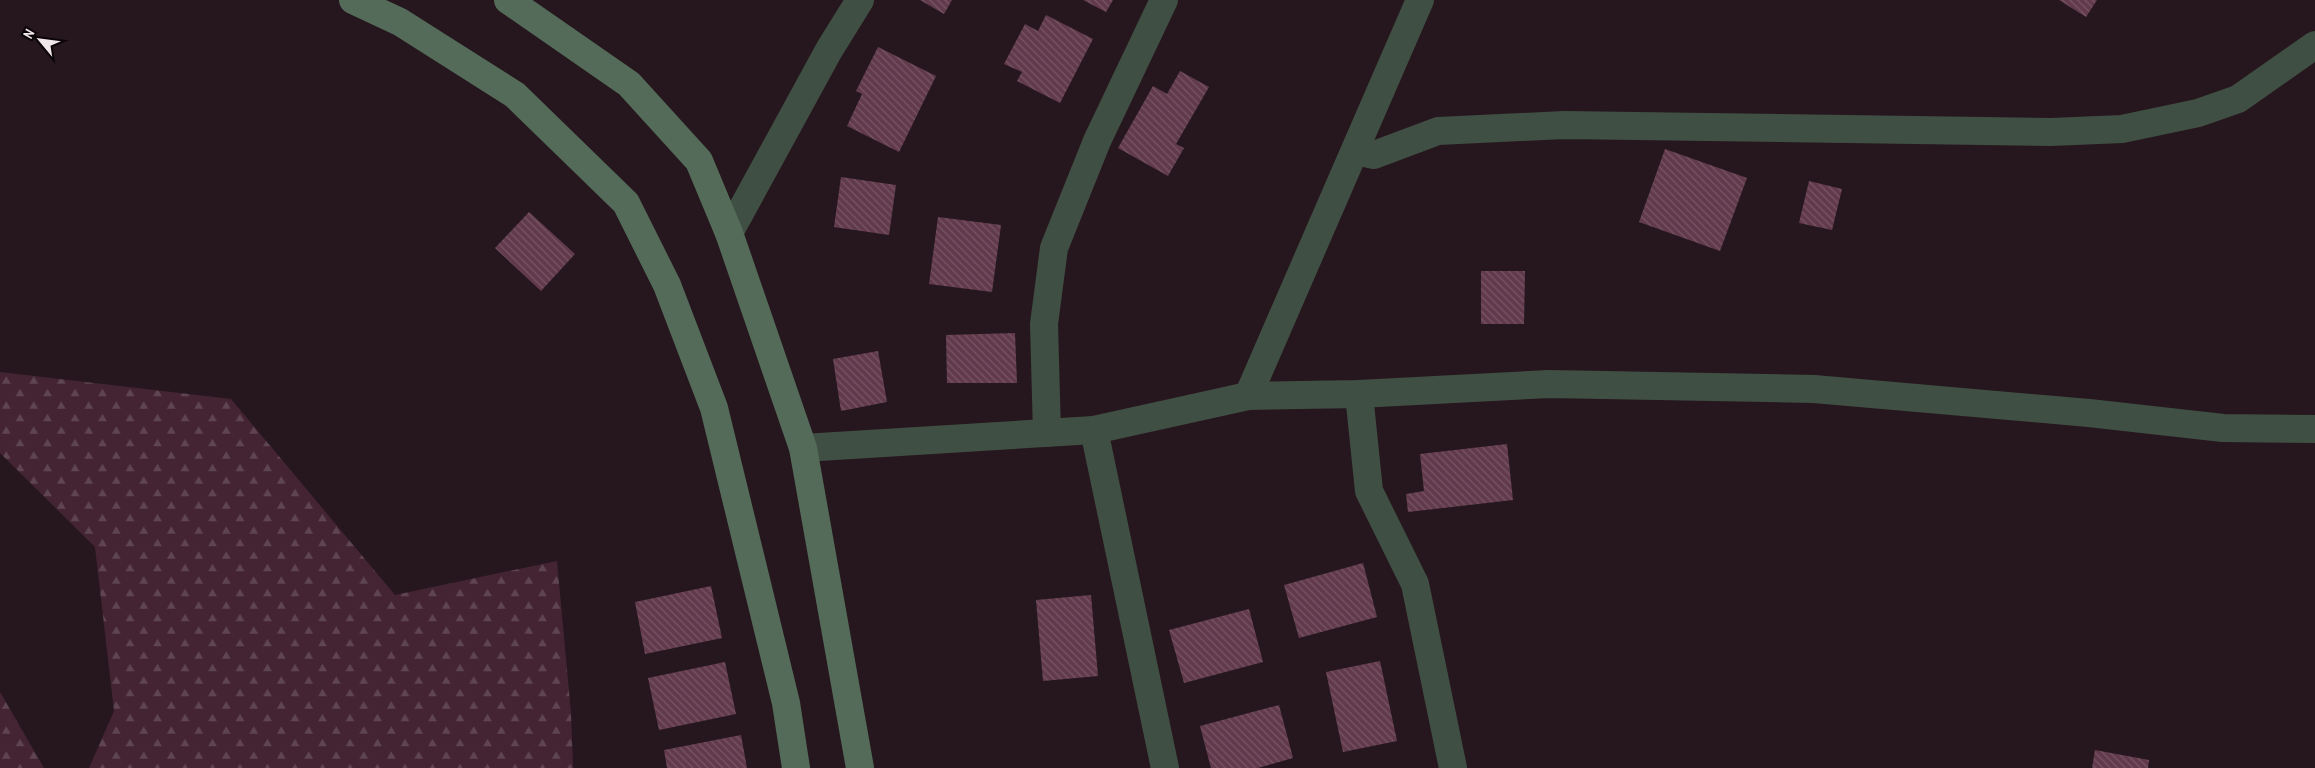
<svg xmlns="http://www.w3.org/2000/svg" width="2315" height="768" viewBox="0 0 2315 768" font-family="'Archivo Narrow',sans-serif">
<style>
.forest{fill:url(#forest-firs)}
.building{fill:url(#building-back-hatch)}
.lines{fill:none;stroke-linecap:round;stroke-linejoin:round}
.street{stroke:#404f43;stroke-width:28}
.secondary{stroke:#536b58;stroke-width:28}
</style>
<defs>
<pattern id="forest-firs" width="22" height="20" patternUnits="userSpaceOnUse" patternTransform="scale(1.25)"><rect width="22" height="20" fill="#442433"/><path d="M5 1l3.5 6h-7zM16 11l3.5 6h-7z" fill="#5f4451"/></pattern>
<pattern id="building-back-hatch" width="6" height="6" patternUnits="userSpaceOnUse" patternTransform="scale(1.25)"><rect width="6" height="6" fill="#613a4c"/><path d="M-1 5l2 2M0 0l6 6M5-1l2 2" fill="none" stroke="#785666"/></pattern>
</defs>
<rect width="100%" height="100%" fill="#26171e"/>
<g class="forest">
<polygon points="0,372 231,399 395,595 557,561 571,713 573,768 89,768 114,711 95,547 0,453"/>
<polygon points="0,692 44,768 0,768"/>
</g>
<g class="building">
<polygon points="920,0 952,0 944,14"/>
<polygon points="1083,0 1113,0 1106,12"/>
<polygon points="2059,0 2097,0 2086,17"/>
<polygon points="1046,15 1093,39 1060,103 1017,81 1022,72 1004,64 1025,24 1038,31"/>
<polygon points="878,47 936,76 899,152 847,126 862,94 856,91"/>
<polygon points="1180,71 1209,87 1176,144 1184,148 1168,176 1118,148 1153,86 1167,94"/>
<polygon points="1665,149 1747,178 1720,251 1639,222"/>
<polygon points="841,177 896,185 889,235 834,227"/>
<polygon points="1809,181 1842,189 1832,230 1799,223"/>
<polygon points="529,212 575,254 541,291 495,248"/>
<polygon points="938,217 1001,225 992,292 929,284"/>
<polygon points="1481,271 1525,271 1524,324 1481,324"/>
<polygon points="1015,333 1017,383 947,383 946,335"/>
<polygon points="878,351 887,402 841,411 833,359"/>
<polygon points="1507,444 1513,500 1408,512 1406,494 1424,491 1420,454"/>
<polygon points="1363,563 1377,617 1299,638 1284,585"/>
<polygon points="711,586 722,638 645,654 635,602"/>
<polygon points="1091,595 1098,676 1043,681 1036,600"/>
<polygon points="1249,609 1263,662 1184,683 1169,630"/>
<polygon points="1380,661 1397,741 1343,752 1326,672"/>
<polygon points="725,662 736,714 659,730 648,678"/>
<polygon points="1279,705 1293,758 1258,768 1211,768 1200,726"/>
<polygon points="741,735 747,768 667,768 664,750"/>
<polygon points="2095,750 2149,760 2148,768 2092,768"/>
</g>
<g class="lines">
<g class="street">
<polyline points="1356,151 1374,155 1438,131 1564,125 2051,132 2122,129 2198,113 2238,99 2315,45"/>
<polyline points="729,233 829,50 860,0"/>
<polyline points="1359,394 1369,491 1415,584 1453,768"/>
<polyline points="1248,396 1420,0"/>
<polyline points="1094,430 1165,768"/>
<polyline points="1047,433 1044,324 1054,248 1097,141 1164,0"/>
<polyline points="803,448 1094,430 1248,396 1359,394 1549,384 1814,389 2089,413 2223,428 2315,429"/>
</g>
<g class="secondary">
<polyline points="353,0 400,22 515,95 626,203 667,285 714,408 786,703 796,768"/>
<polyline points="508,0 629,84 699,161 729,233 803,448 860,768"/>
</g>
</g>
<g transform="translate(40 40) rotate(299)" stroke="#0b0507" stroke-width="4" paint-order="stroke">
<path d="M0-4L9 19L0 12L-9 19Z" fill="#f1e6ea"/>
<text y="-8" font-size="14" font-weight="bold" text-anchor="middle" fill="#f1e6ea">N</text>
</g>
</svg>
